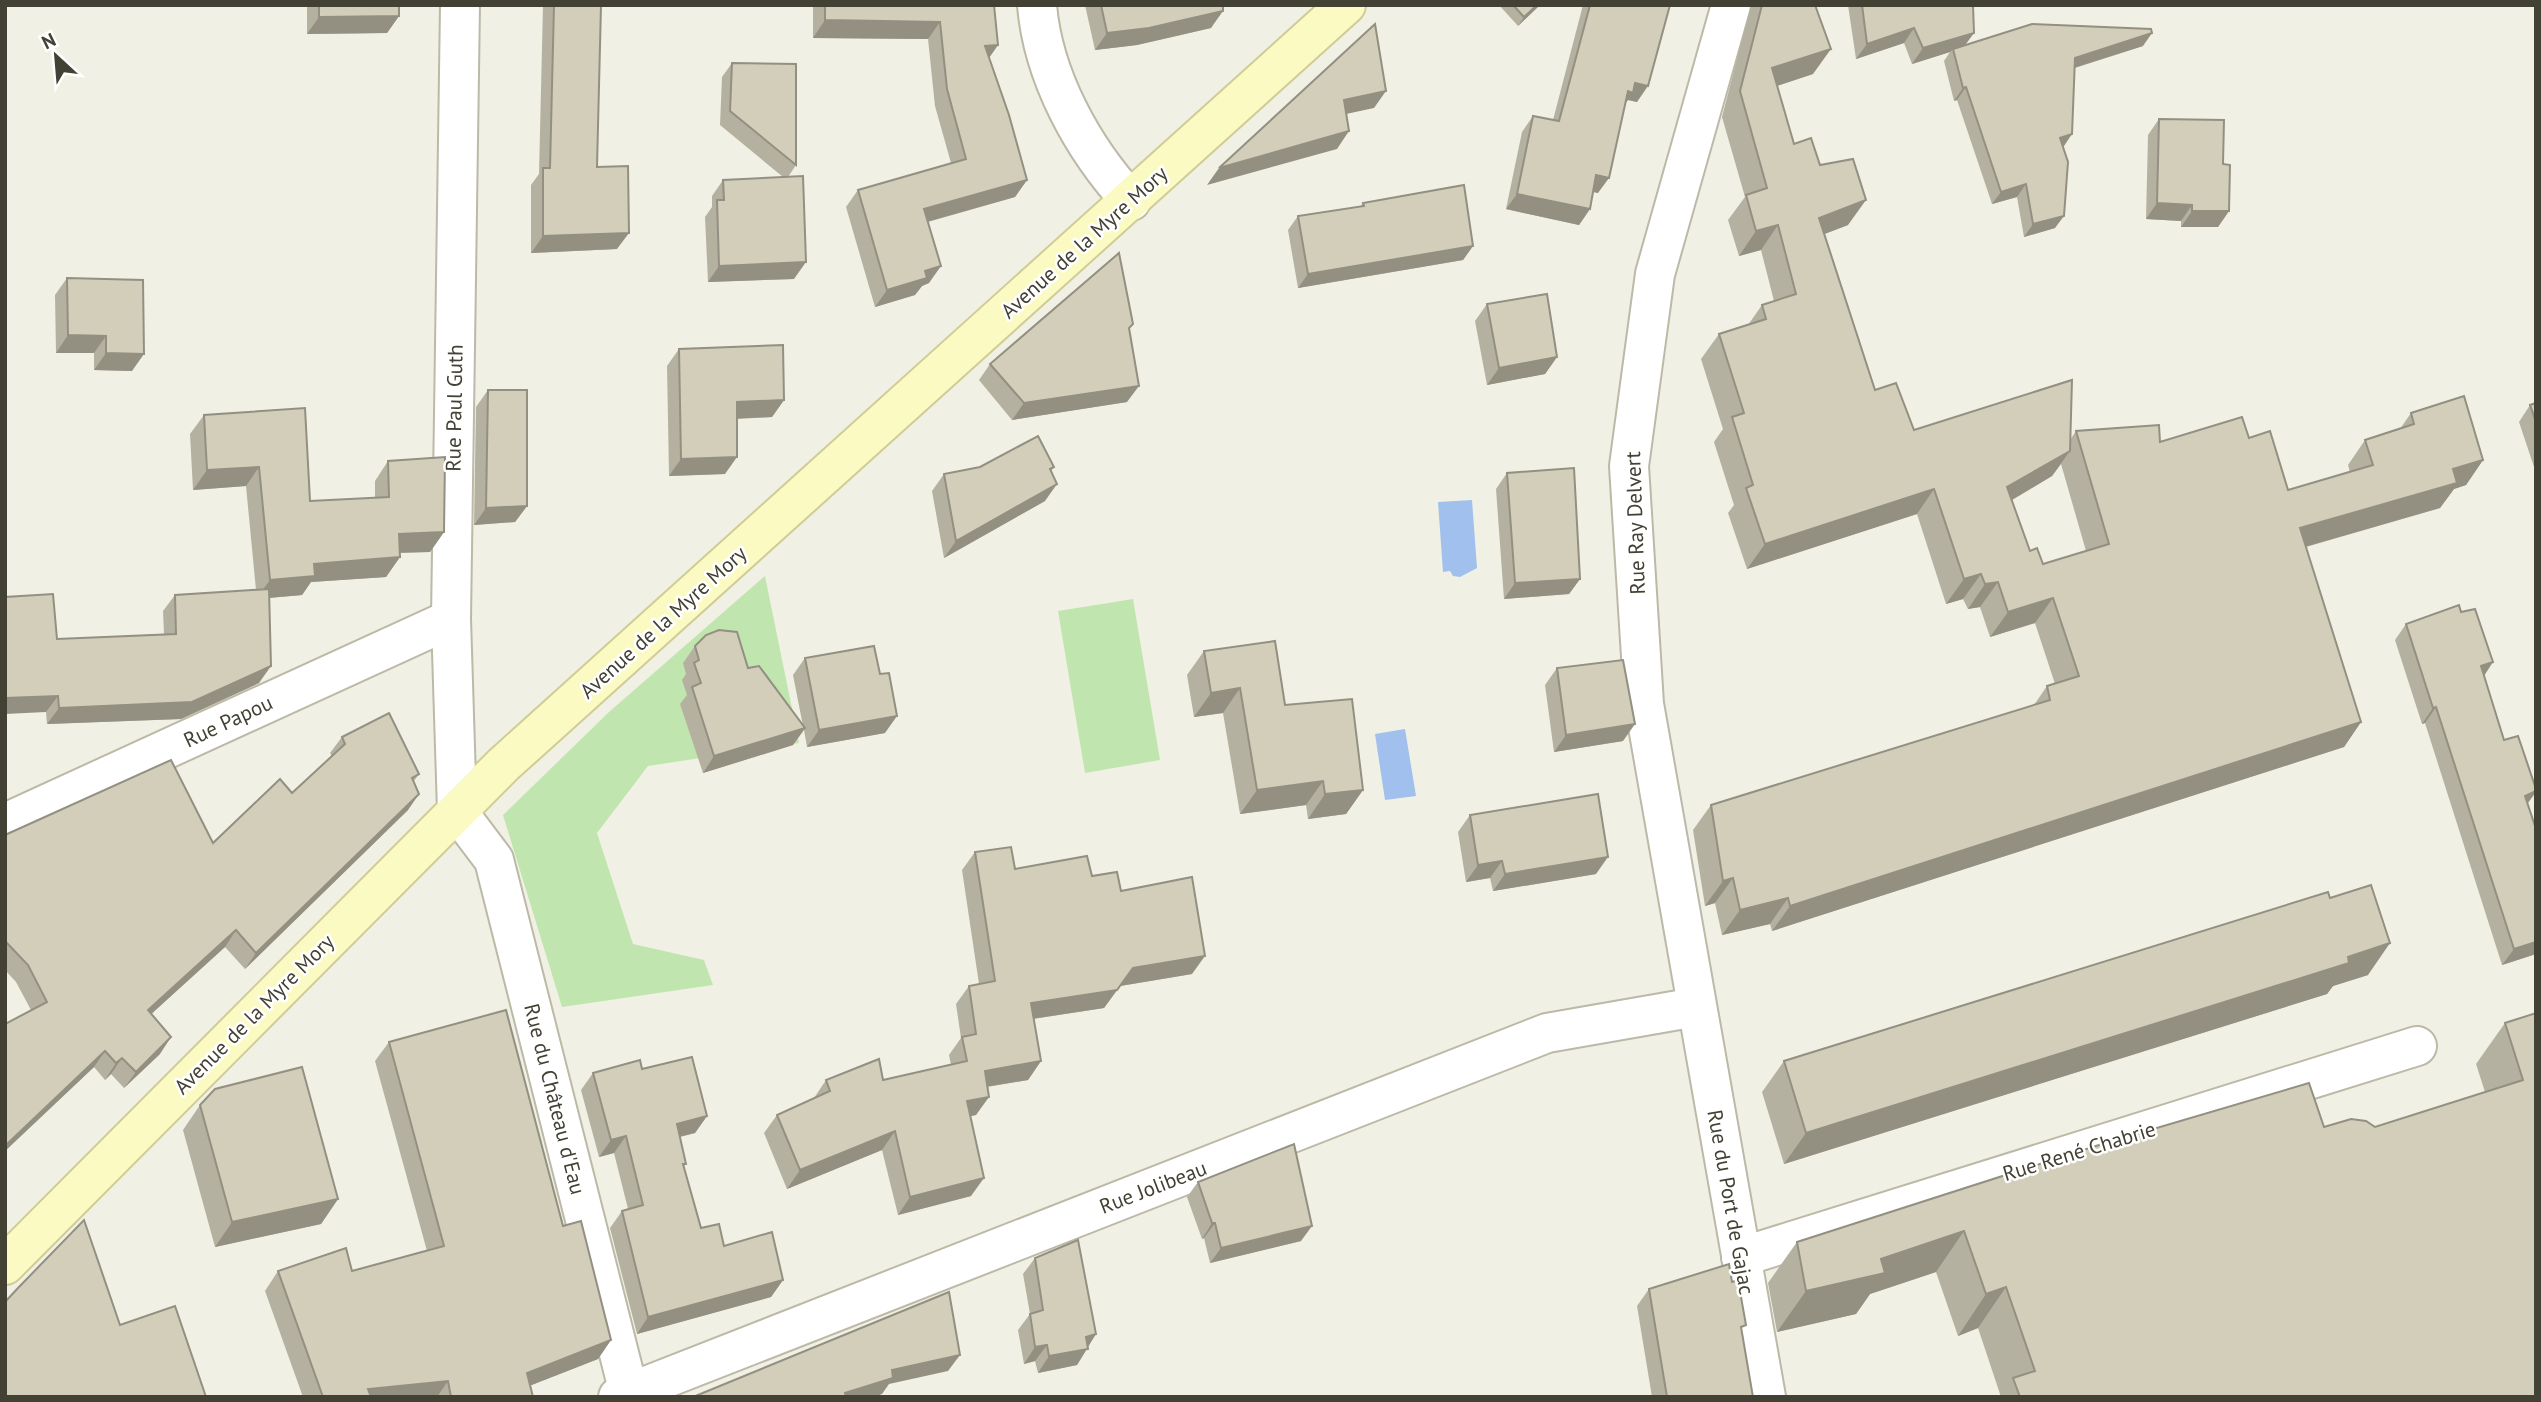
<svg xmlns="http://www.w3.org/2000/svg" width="2541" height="1402" viewBox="0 0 2541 1402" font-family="'PT Sans',sans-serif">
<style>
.green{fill:#c1e5ae}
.water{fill:#a1c0ed}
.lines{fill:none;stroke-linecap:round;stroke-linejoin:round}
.street-casing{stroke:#bcb9a7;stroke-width:42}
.secondary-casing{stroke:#d0cc95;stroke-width:42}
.street{stroke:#fff;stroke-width:38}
.secondary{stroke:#fcfac3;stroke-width:38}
.wall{fill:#b5b1a0;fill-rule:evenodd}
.shaded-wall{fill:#939082}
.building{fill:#d2ceba;stroke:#939082;stroke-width:2}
.labels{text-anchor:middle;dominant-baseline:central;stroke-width:5;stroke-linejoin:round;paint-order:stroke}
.street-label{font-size:21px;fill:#434034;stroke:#fff}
</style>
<rect width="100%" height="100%" fill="#f1f0e4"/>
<g class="green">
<polygon points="765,576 799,743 648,766 597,833 633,944 704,960 713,985 562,1007 503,815 609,712"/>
<polygon points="1133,599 1160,760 1085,773 1058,611"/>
</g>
<g class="water">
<polygon points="1472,500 1477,568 1460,577 1453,576 1450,571 1443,572 1438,502"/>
<polygon points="1405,729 1416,796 1385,800 1375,734"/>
</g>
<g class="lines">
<g class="street-casing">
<g id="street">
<polyline points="460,5 451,619 457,811 494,860 630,1397"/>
<path d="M1037 5C1043 77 1083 149 1131 201"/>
<polyline points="1731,5 1655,274 1629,466 1644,704 1766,1397"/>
<polyline points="5,823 451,619"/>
<polyline points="1741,1257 2417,1046"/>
<polyline points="618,1397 1547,1033 1696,1007"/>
</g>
</g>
<g class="secondary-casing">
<polyline id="secondary" points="5,1265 503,765 1346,5"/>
</g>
<use href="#street" class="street"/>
<use href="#secondary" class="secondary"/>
</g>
<g class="wall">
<polygon points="307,5 399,5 399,16 387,33 307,34"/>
<polygon points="543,5 601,5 597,167 617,249 531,253 531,185 539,174"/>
<polygon points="813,5 994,5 998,45 989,58 1027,180 1015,197 928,222 929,283 922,286 915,295 875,307 846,207 858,190 951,163 935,106 928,39 813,38"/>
<polygon points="1085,5 1223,5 1211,28 1137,45 1095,50"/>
<polygon points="1499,5 1540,5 1518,26"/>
<polygon points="1583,5 1670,5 1637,102 1628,100 1625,103 1598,193 1593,192 1590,209 1579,225 1506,209 1522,132 1533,116 1553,120"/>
<path d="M1751 5H1815L1813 74 1777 86 1794 144 1820 165 1848 225 1824 234 1875 390 1914 430 2070 440 2076 431 2160 442 2249 438 2288 490 2350 472 2348 465 2365 440 2400 429 2411 413 2483 460 2466 485 2454 489 2440 508 2306 547 2361 722 2344 747 1772 931 1770 924 1722 935 1715 903 1705 906 1693 830 1711 805 2034 705 2047 686 2055 684 2035 623 1990 637 1980 607 1968 609 1963 599 1946 604 1917 514 1747 569 1728 513 1734 505 1714 442 1723 429 1701 359 1719 334 1748 325 1762 305 1774 301 1761 250 1739 256 1728 220 1745 197 1722 117ZM2061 464 2086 551 2043 564 2030 551 2012 500 2052 476Z"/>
<polygon points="1848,5 1973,5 1966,45 2143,46 2075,68 2063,147 2055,228 2024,237 2017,197 1992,204 1957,100 1954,101 1944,61 1950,52 1912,64 1904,43 1856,59"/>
<polygon points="732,63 796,165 788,177 794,279 708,282 705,217 712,207 712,196 723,180 783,177 720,125 722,77"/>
<polygon points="2159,119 2229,211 2218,227 2181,227 2181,221 2146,219 2148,135"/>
<polygon points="1363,203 1473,246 1463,260 1298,288 1288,230 1298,216 1360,207"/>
<polygon points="67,278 132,371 94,370 94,353 56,353 55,295"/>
<polygon points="1487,304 1557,357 1545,374 1487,385 1475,321"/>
<polygon points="1129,329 1127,402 1012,420 979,380 990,364"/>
<polygon points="679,349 784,400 772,417 737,419 725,474 669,476 667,366"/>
<polygon points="488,390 527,506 515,522 474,525 476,407"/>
<polygon points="2536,403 2536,473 2519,422 2530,405"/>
<polygon points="204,415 310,501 375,498 375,481 388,461 444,532 430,552 400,553 400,557 386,577 311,582 302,595 269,598 259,683 181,719 47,724 46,712 57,639 164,634 163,611 175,595 256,590 246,486 193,490 190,434"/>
<polygon points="1054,467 1051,471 1045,501 944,558 932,491 944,474"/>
<polygon points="1507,473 1580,579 1569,594 1504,599 1496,489"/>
<polygon points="2406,624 2484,676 2504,740 2536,829 2536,954 2502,965 2425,723 2422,724 2395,640"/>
<polygon points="695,646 748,668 803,726 793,675 805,658 885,733 807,747 804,730 793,745 703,773 680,704 687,695 682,680 686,674 683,663"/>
<polygon points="1204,651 1285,705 1363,790 1346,814 1308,819 1306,805 1240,814 1223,713 1194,717 1187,675"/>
<polygon points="1557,668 1623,741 1554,752 1545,685"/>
<polygon points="342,737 419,774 414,781 408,810 245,969 225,947 151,1014 160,1054 124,1088 111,1074 105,1080 94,1067 5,1151 5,1024 31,1010 16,982 5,970 5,835 213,843 292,793 332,756 330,753"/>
<polygon points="1470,815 1596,874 1493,891 1490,878 1466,882 1458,832"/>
<polygon points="975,852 1015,869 1092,876 1121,891 1192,974 1120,986 1104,1008 1033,1019 1041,1061 1028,1080 987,1087 976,1115 970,1116 971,1196 898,1215 882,1150 787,1189 764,1133 777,1115 814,1098 826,1080 883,1080 951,1065 949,1055 961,1038 956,1004 969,986 979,984 962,870"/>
<polygon points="2330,898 2368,975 2333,986 2327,994 1784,1164 1762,1092 1784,1061"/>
<polygon points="2536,1013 2536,1397 2001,1397 1978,1328 1958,1336 1936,1272 1870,1294 1856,1314 1777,1332 1768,1283 1797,1242 2324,1127 2375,1127 2485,1092 2476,1064 2505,1023"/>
<polygon points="389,1042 563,1226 611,1340 598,1359 531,1385 533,1397 303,1397 265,1291 278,1271 352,1271 427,1251 375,1061"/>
<polygon points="642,1069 707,1116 695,1133 680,1137 686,1164 684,1166 701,1228 724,1246 783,1280 771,1297 637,1334 610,1228 622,1211 628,1209 614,1153 599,1157 581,1090 593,1073"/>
<polygon points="200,1105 338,1199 321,1224 215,1247 183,1130"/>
<polygon points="1198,1182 1301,1241 1210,1263 1204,1238 1202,1239 1187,1197"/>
<polygon points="1035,1258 1088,1347 1077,1365 1038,1373 1035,1361 1024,1364 1018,1330 1030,1314 1023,1274"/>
<polygon points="1649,1289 1742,1331 1753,1397 1652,1397 1637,1306"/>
</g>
<g class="shaded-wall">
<polygon points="1537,5 1540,5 1518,26 1524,17"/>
<polygon points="1223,11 1211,28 1137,45 1095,50 1107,33"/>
<polygon points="399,16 387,33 307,34 319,17"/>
<polygon points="825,20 940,22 928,39 813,38"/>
<polygon points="1914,28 1904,43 1856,59 1867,44"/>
<polygon points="1974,33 1963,48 1953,49 1950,52 1912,64 1923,48"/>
<polygon points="2152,33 2143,46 2067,70 2075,58"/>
<polygon points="998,45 986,62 985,46"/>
<polygon points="1831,49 1813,74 1755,93 1772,68"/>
<polygon points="1635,83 1648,86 1637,102 1628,100 1622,108 1628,91"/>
<polygon points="1966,87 1957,100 1954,101 1963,88"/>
<polygon points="1386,91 1374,108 1332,117 1344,100"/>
<polygon points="1349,131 1337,149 1207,185 1219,168"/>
<polygon points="2072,134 2064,146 2052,150 2060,138"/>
<polygon points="1596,175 1609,178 1598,193 1586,190"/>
<polygon points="1027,180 1015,197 912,226 924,209"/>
<polygon points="2026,184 2017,197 1992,204 2001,192"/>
<polygon points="1517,194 1590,209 1579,225 1506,209"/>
<polygon points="1866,200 1848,225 1801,243 1819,218"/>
<polygon points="2157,203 2192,205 2181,221 2146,219"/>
<polygon points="2192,211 2229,211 2218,227 2181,227"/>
<polygon points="2064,216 2055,228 2024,237 2033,224"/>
<polygon points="1778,225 1761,250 1739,256 1756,231"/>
<polygon points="629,233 617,249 531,253 543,236"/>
<polygon points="1473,246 1463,260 1298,288 1308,274"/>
<polygon points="806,262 794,279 708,282 719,266"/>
<polygon points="941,266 929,283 922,286 915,295 875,307 887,290 925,271"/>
<polygon points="68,335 106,336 94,353 56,353"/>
<polygon points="106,353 144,354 132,371 94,370"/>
<polygon points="1557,357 1545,374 1487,385 1499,368"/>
<polygon points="1139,386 1127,402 1012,420 1024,403"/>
<polygon points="784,400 772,417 725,419 737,402"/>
<polygon points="2070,451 2052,476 1990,513 2007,487"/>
<polygon points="737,457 725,474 669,476 681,459"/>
<polygon points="2483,460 2466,485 2454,489 2440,508 2283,553 2300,528 2453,469"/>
<polygon points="259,467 246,486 193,490 207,470"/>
<polygon points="1057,484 1045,501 944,558 956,541"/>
<polygon points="1934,489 1917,514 1747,569 1765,544"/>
<polygon points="527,506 515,522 474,525 486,508"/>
<polygon points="444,532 430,552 385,553 399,534"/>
<polygon points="400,557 386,577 311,582 302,595 256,599 270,580 314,564"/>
<polygon points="1981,574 1963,599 1946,604 1964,579"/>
<polygon points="1580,579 1569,594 1504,599 1515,583"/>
<polygon points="1998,582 1980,607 1968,609 1985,584"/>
<polygon points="2053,598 2035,623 1990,637 2008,612"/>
<polygon points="2493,662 2482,679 2481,666"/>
<polygon points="271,666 259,683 181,719 47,724 59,708"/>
<polygon points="1240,688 1223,713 1194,717 1211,693"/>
<polygon points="58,696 46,712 5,714 5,698"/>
<polygon points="2436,707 2425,723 2422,724 2433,708"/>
<polygon points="897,716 885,733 807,747 819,730"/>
<polygon points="2361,722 2344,747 1772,931 1790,906"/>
<polygon points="1635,724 1623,741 1554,752 1566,735"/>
<polygon points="805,728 793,745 703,773 714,756"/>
<polygon points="1323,781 1306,805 1240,814 1257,790"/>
<polygon points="1363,790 1346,814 1308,819 1325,794"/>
<polygon points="2536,791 2536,792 2525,807 2525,796"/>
<polygon points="419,794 408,810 245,969 256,953"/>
<polygon points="1608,857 1596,874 1493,891 1505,874"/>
<polygon points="1502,861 1490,878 1466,882 1478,865"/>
<polygon points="1733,878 1715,903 1705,906 1723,881"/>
<polygon points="1788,898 1770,924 1722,935 1740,910"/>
<polygon points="236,930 225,947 137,1027 148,1010"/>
<polygon points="2536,942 2536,954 2502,965 2514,949"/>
<polygon points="2390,943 2368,975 2333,986 2327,994 1784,1164 1806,1133"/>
<polygon points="1205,956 1192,974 1120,986 1104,1008 1018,1021 1031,1003 1133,968"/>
<polygon points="171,1037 160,1054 124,1088 136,1072"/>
<polygon points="105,1051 94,1067 5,1151 5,1146"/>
<polygon points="122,1058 111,1074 105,1080 116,1063"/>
<polygon points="1041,1061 1028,1080 972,1089 985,1071"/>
<polygon points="989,1097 976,1115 954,1120 967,1101"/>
<polygon points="707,1116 695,1133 666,1140 677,1124"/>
<polygon points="895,1131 882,1150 787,1189 800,1170"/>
<polygon points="626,1136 614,1153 599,1157 611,1140"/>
<polygon points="984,1178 971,1196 898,1215 910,1197"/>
<polygon points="338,1199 321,1224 215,1247 232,1222"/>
<polygon points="1212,1223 1215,1223 1204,1238 1202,1239"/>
<polygon points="1312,1226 1301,1241 1210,1263 1221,1248"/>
<polygon points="1964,1231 1936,1272 1870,1294 1856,1314 1777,1332 1806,1291 1881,1259"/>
<polygon points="783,1280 771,1297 637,1334 648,1317"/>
<polygon points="2006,1287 1978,1328 1958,1336 1986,1294"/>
<polygon points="1096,1334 1077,1365 1038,1373 1049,1356 1086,1337"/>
<polygon points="611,1340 598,1359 514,1392 527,1373"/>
<polygon points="1047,1345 1035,1361 1024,1364 1035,1347"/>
<polygon points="960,1355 948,1371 889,1384 882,1394 874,1397 843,1397 845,1393 892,1370"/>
<polygon points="448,1381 437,1397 363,1397 368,1389"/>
</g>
<g class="building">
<polygon points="319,5 399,5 399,16 319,17"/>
<polygon points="554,5 601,5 597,167 628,166 629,233 543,236 543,168 550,168"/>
<polygon points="825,5 994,5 998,45 985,46 1009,115 1027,180 924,209 941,266 925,271 927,278 887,290 858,190 966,159 947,89 940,22 825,20"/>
<polygon points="1101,5 1223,5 1223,11 1149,28 1107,33"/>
<polygon points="1513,5 1537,5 1524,17"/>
<polygon points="1590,5 1670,5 1648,86 1635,83 1633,93 1628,91 1609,178 1596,175 1590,209 1517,194 1533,116 1559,121"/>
<polygon points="1762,5 1815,5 1831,49 1772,68 1794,144 1811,138 1820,165 1853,159 1866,200 1819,218 1875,390 1896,383 1914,430 2072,380 2070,451 2007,487 2030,551 2037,548 2043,564 2109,544 2076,431 2159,425 2160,442 2242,417 2249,438 2270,431 2288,490 2373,465 2365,440 2414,424 2411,413 2464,396 2483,460 2453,469 2457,483 2300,528 2361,722 1790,906 1788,898 1740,910 1733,878 1723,881 1711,805 2050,700 2047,686 2079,676 2053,598 2008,612 1998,582 1985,584 1981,574 1964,579 1934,489 1765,544 1746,488 1753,485 1732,417 1744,413 1719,334 1766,319 1762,305 1796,294 1778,225 1756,231 1746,195 1767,188 1740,91"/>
<polygon points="1862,5 1973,5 1974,33 1923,48 1914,28 1867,44"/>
<polygon points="1375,24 1386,91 1344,100 1349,131 1219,168"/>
<polygon points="2032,24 2151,29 2152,33 2075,58 2072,134 2060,138 2068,162 2064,216 2033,224 2026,184 2001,192 1966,87 1963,88 1953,49"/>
<polygon points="732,63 796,64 796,165 730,111"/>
<polygon points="2159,119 2224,120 2223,164 2230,165 2229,211 2192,211 2192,205 2157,203"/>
<polygon points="803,176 806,262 719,266 717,200 724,200 723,180"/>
<polygon points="1464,185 1473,246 1308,274 1298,216 1364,206 1363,203"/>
<polygon points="1119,253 1133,324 1129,328 1139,386 1024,403 990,364"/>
<polygon points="67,278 143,280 144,354 106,353 106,336 68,335"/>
<polygon points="1547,294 1557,357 1499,368 1487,304"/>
<polygon points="783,345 784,400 737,402 737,457 681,459 679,349"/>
<polygon points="488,390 527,390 527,506 486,508"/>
<polygon points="2536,403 2536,422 2530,405"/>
<polygon points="305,408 310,501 389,497 388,461 445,457 444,532 399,534 400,557 314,564 315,576 270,580 259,467 207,470 204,415"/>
<polygon points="1038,436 1054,467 1050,469 1057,484 956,541 944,474 980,467"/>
<polygon points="1574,468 1580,579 1515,583 1507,473"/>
<polygon points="269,589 271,666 192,702 59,708 58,696 5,698 5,597 53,594 57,639 176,634 175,595"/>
<polygon points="2459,605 2461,612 2475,609 2493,662 2481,666 2504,740 2518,736 2536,789 2536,791 2525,796 2536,829 2536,942 2514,949 2436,707 2433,708 2406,624"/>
<polygon points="719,630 737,632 748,668 759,666 805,728 714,756 692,687 701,683 694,663 699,660 695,646 706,635"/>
<polygon points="1275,641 1285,705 1352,699 1363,790 1325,794 1323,781 1257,790 1240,688 1211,693 1204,651"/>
<polygon points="874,646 880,674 889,673 897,716 819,730 805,658"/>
<polygon points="1623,660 1635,724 1566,735 1557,668"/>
<polygon points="389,713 419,774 412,778 419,794 256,953 236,930 148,1010 171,1037 136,1072 122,1058 116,1063 105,1051 6,1145 5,1144 5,1024 47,1002 28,965 6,942 5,943 5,835 171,760 213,843 280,779 292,793 345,744 342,737"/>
<polygon points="1598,794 1608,857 1505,874 1502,861 1478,865 1470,815"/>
<polygon points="1011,847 1015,869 1087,856 1092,876 1117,872 1121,891 1192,877 1205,956 1133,968 1117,990 1031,1003 1041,1061 985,1071 989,1097 967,1101 984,1178 910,1197 895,1131 800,1170 777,1115 830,1091 826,1080 879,1059 883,1080 967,1061 962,1037 976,1034 969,986 995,981 975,852"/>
<polygon points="2371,885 2390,943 2348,957 2349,963 1806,1133 1784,1061 2328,892 2330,898"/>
<polygon points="506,1010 563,1226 581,1221 611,1340 527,1373 533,1397 451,1397 448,1381 368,1389 371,1397 323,1397 278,1271 346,1248 352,1271 444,1246 389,1042"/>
<polygon points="2536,1013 2536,1397 2020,1397 2013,1378 2035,1371 2006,1287 1986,1294 1964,1231 1881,1259 1885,1273 1806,1291 1797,1242 2099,1145 2309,1083 2324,1127 2351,1119 2366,1121 2375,1127 2523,1080 2505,1023"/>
<polygon points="692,1057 707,1116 677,1124 686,1164 683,1164 701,1228 719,1224 724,1246 772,1232 783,1280 648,1317 622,1211 643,1205 626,1136 611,1140 593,1073 640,1060 642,1069"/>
<polygon points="302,1067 338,1199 232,1222 200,1105 215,1089"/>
<polygon points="1294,1144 1312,1226 1221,1248 1215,1223 1212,1223 1198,1182"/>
<polygon points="84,1220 120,1325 175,1306 206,1397 5,1397 5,1302 18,1288"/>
<polygon points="1078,1240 1096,1334 1086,1337 1088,1349 1049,1356 1047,1345 1035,1347 1030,1314 1043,1310 1035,1258"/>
<polygon points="1729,1264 1732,1282 1738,1280 1746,1325 1741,1327 1753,1397 1667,1397 1649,1289"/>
<polygon points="949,1292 960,1355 892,1370 893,1378 845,1393 846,1397 693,1397"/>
</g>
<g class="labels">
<g class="street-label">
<text transform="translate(1084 242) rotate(-42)">Avenue de la Myre Mory</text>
<text transform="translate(454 408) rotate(-89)">Rue Paul Guth</text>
<text transform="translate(1635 523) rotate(-92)">Rue Ray Delvert</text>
<text transform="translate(663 622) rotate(-42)">Avenue de la Myre Mory</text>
<text transform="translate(228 721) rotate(-25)">Rue Papou</text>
<text transform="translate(254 1014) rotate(-45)">Avenue de la Myre Mory</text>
<text transform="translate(555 1099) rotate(76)">Rue du Château d'Eau</text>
<text transform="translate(2079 1151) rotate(-17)">Rue René Chabrie</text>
<text transform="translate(1153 1187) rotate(-21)">Rue Jolibeau</text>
<text transform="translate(1731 1202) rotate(80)">Rue du Port de Gajac</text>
</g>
</g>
<rect width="2541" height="1402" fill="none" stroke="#434034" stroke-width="14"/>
<g transform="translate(56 56) rotate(334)" stroke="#ffffff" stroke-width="5" paint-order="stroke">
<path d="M0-5L12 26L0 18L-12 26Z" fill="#434034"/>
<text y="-10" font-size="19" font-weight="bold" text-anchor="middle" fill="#434034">N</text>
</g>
</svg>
